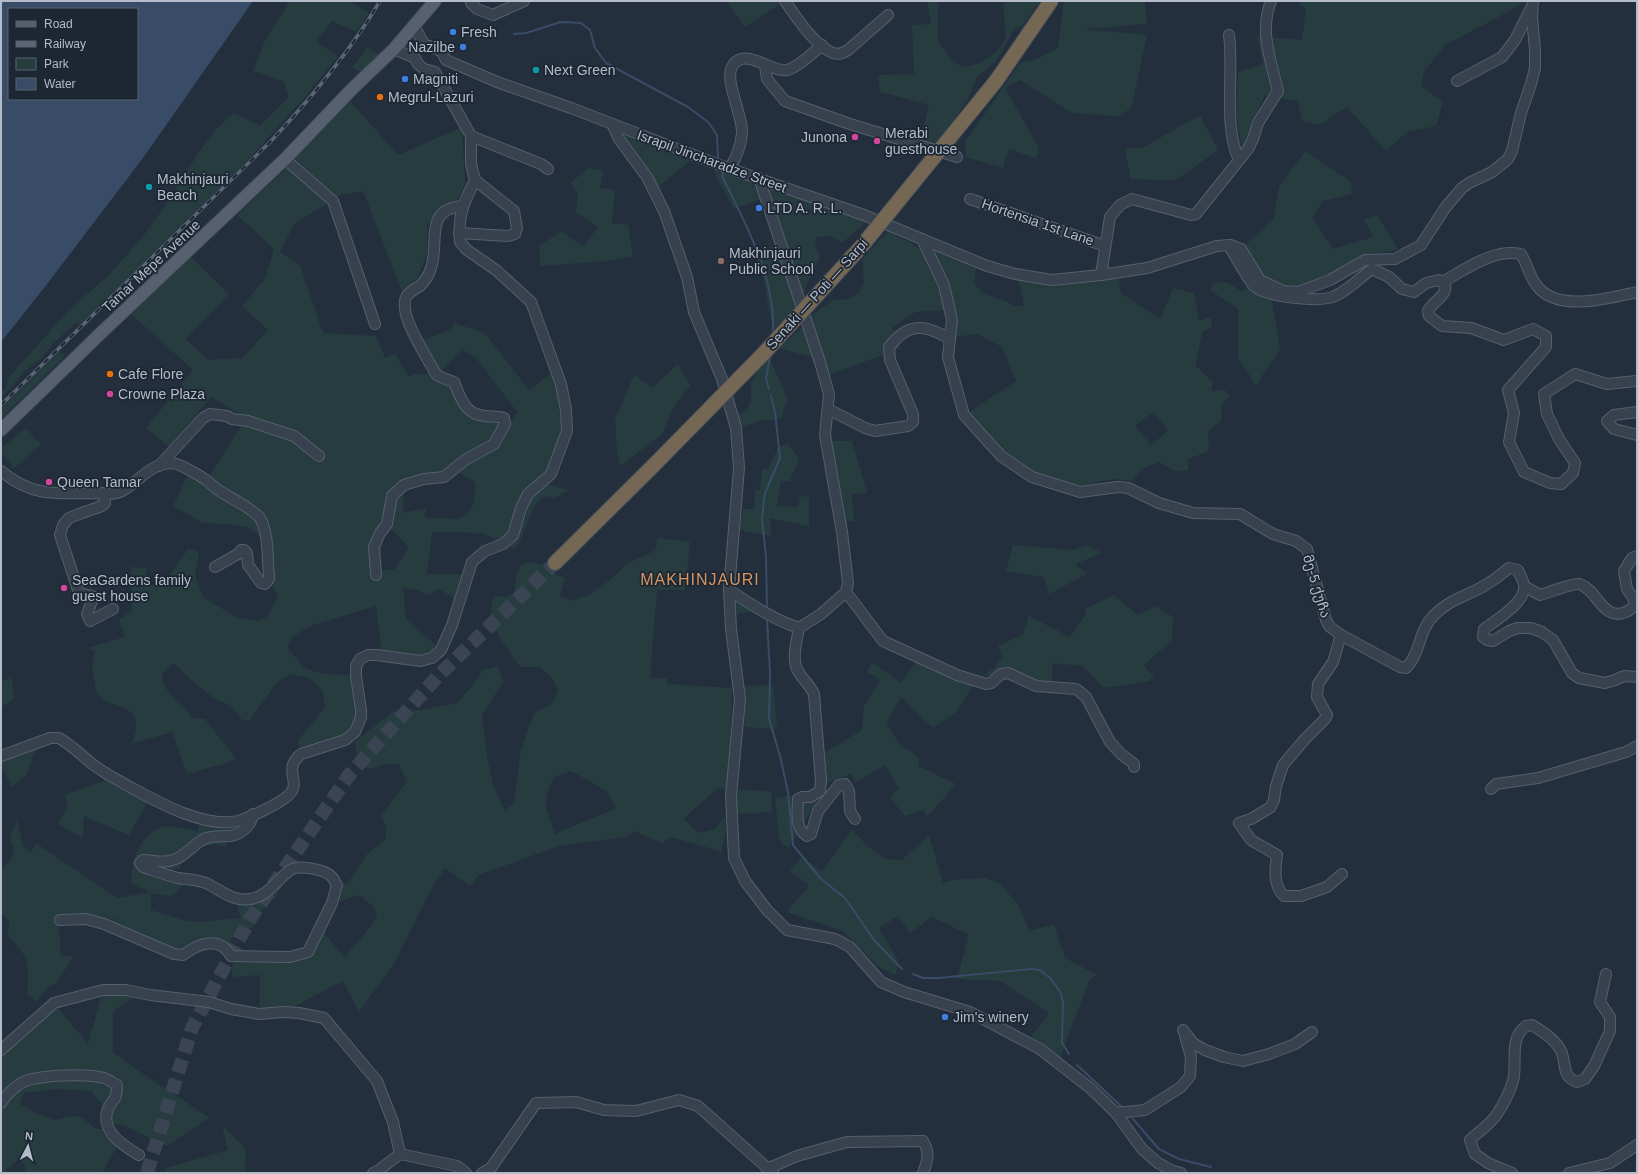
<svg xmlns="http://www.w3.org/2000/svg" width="1638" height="1174" viewBox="0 0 1638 1174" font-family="Helvetica,'Noto Sans Georgian',sans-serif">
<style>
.green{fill:#263c3f;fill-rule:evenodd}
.water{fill:#394c67;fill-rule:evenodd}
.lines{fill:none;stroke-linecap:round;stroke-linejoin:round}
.stream{stroke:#394c67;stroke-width:2}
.highway-tunnel{stroke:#3a4453;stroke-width:14;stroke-dasharray:14 7;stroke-linecap:butt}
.minor-casing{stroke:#565f6c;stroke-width:12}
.major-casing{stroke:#414a57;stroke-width:14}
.highway-casing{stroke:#434c59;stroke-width:16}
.minor{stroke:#38414e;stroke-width:10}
.major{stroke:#56606e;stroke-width:12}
.highway{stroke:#746855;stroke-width:14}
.rail-casing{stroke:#5a6575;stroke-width:3.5}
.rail{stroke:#1d2633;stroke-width:2;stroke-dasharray:6;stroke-linecap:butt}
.highway-bridge-casing{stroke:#434c59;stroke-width:16;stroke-linecap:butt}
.highway-bridge{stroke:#746855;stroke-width:14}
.shop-dot{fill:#3f7fe0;stroke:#1d2633;stroke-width:1.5}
.culture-dot{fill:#0f9aa8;stroke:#1d2633;stroke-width:1.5}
.food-dot{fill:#e8710a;stroke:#1d2633;stroke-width:1.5}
.hotel-dot{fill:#d1479c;stroke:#1d2633;stroke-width:1.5}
.education-dot{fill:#8d6e63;stroke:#1d2633;stroke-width:1.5}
.labels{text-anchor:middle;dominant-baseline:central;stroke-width:3.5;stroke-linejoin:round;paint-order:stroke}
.poi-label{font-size:14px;fill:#b4bcc9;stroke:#1d2633;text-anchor:start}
.street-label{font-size:14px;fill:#b4bcc9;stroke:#1d2633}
.quarter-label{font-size:16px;letter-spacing:1px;fill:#d59563;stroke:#1d2633}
</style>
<rect width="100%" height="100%" fill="#242f3e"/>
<g class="green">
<polygon points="290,1 349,1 369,13 356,32 332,21 316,42 338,56 305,97 247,161 81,324 75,323 52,345 38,362 24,371 12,387 1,397 1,392 7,387 7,379 69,310 110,274 144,235 170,199 197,155 218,127 234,113 260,126 289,97 284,82 253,71 265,41"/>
<polygon points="726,1 782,1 783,2 745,27"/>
<polygon points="927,1 938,1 938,42 954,63 964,67 980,63 995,53 1006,38 1003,6 1006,1 1040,1 1022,26 1015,28 997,60 977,77 968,99 942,138 938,151 919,145 929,105 880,92 878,75 914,74 912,25 931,24"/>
<polygon points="1064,1 1145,1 1147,24 1081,29 1147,35 1131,109 1116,116 1072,113 1020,80 1005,88 1039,148 1036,158 1009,149 1003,168 966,157 965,142 1020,63 1037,59 1058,48"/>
<polygon points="1300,1 1525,1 1506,13 1445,45 1424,72 1421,86 1443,102 1436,126 1407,132 1386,151 1347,107 1319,125 1302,121 1298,101 1265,95 1242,149 1237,118 1238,72 1263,64 1257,36 1302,40 1306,9 1299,4"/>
<polygon points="367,47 379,55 362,72 352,68"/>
<polygon points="349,100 398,155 462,127 465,184 459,198 440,210 427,225 427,253 417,280 403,294 363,191 336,196 294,158"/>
<polygon points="1200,115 1218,150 1176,180 1131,179 1125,149 1144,147"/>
<polygon points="621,133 690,161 657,188"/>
<polygon points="1305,151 1351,182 1352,194 1323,201 1312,217 1333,249 1373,237 1364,220 1377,215 1394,242 1398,250 1361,255 1329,276 1296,289 1282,288 1263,278 1243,247 1274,218 1279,186"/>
<path d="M288 167 325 200 327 204 294 224 280 252 300 265 323 333 376 336 385 358 395 354 409 377 415 374 437 375 417 342 451 330 454 323 485 333 529 390 555 370 567 431 541 482 568 490 555 498 545 496 535 504 519 543 514 549 483 533 432 532 427 574H467L459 601 439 589 427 595 417 590 403 588 406 619 441 650 432 658 382 656 376 606 313 625 293 636 287 647 303 667 319 673 356 676 360 697 355 732 301 754 298 741C306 729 318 719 325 706L323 691 309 678 291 674 277 682 250 720 243 721 230 705 215 699 190 679 174 663 162 674C164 692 171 693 182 705 186 708 189 713 192 718L205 719 236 759 224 764 187 774 172 732 131 744 136 731 135 715 125 708 105 701 96 692 92 666 95 651 87 648 125 637 119 619 132 611 131 567 147 568 145 582 162 586 188 549 199 552 195 575 203 597 237 618 259 621 269 615 278 596 269 579 274 574V571L267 560 263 538 248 527 229 524 203 523 173 506 190 471 207 480 246 418 211 397 169 447 146 428 193 370 131 314 191 257 229 294 186 339 208 360 242 358 268 330 242 306 265 279 274 249 237 215ZM463 350 476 358 517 412 507 427 498 416 465 407 454 382 437 375ZM478 452 460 473 475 482C476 498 475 516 455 519 451 520 447 518 443 518 434 518 434 520 424 517L427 508 403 513 404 485 454 469ZM387 525 409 547 394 570H375L380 533Z"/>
<polygon points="589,168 603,171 600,188 615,190 612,223 628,225 633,256 605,261 540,266 539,246 562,231 583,247 598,227 576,212 578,192 570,183"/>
<polygon points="713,170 752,183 761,199 734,209"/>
<polygon points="764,183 867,221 842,243 831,236 816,237 815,245 820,258 801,296"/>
<path d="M888 231C898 237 912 242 921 250 933 260 942 294 946 310L915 312 892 328 901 348 829 375 808 317 834 300 849 299 859 293 864 282 862 259Z"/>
<path d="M927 244 977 265 974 284 985 294 1008 302 1013 306H1024L1018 277 1118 275 1121 293 1160 319 1173 288 1194 293 1199 321 1211 317 1212 328 1203 331 1195 365 1213 382 1211 391 1225 390 1230 397 1222 404 1221 421 1208 432 1209 451 1188 459V470L1177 472 1159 462 1142 469 1132 481 1113 479 1080 486 1032 477 1003 454 966 414 1016 381 1002 347 977 334 953 337 956 317ZM1153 412 1168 431 1151 445 1135 426Z"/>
<polygon points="777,245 798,305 773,330 762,271 754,252"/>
<polygon points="1256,280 1270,289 1280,349 1256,385 1238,358 1238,309 1210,290 1214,282 1229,283 1242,292"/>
<polygon points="804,326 815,358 779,348"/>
<polygon points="59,352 66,355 1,419 1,408"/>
<polygon points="769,357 788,399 781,418 771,420 763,420 740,428 738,415 747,410 751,400 751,382 762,363"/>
<polygon points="678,364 691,386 684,393 672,411 662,434 620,466 617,451 615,420 634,375 652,388"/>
<polygon points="26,428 41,445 14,468 1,452 1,448"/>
<polygon points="829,441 852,441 867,493 852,494 854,521 844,521"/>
<polygon points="788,443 799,459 790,481 781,481 777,506 798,507 800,496 809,497 809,526 770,518 771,536 740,530 743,509 754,509 755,489 760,490 762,469 768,469 778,448"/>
<path d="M657 538 690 542 685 590H657L650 678H667V684L732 688 730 761 728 789 718 788 683 819 699 833 715 829 725 817 726 832 720 858 719 851 671 837 662 843 634 831 627 837 562 845 479 875 470 886 445 868 430 891 392 967 359 1012 343 981 284 1012 259 1014 260 975 232 977 233 958 308 952 320 929 345 957 371 926 377 916 375 908 359 895 345 900 332 903 337 885 348 883 367 854 385 840 387 829 381 815 407 782 399 764H386L372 769 362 767 358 758 355 742 392 712 404 709 421 710 457 703 472 686 483 670 498 666 503 682 482 715 487 757 493 784 504 810 514 804 521 750 534 713 552 704 558 690 552 678 540 667H520L503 643 490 619 493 596 506 597 514 593 517 572 522 564C526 563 532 562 535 563 547 565 553 575 565 578L560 596 571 601 589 595 614 577 626 564 656 550ZM571 771 607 791 616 808 555 834C546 807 541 804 554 777Z"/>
<polygon points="1013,545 1073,550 1088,545 1102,553 1075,564 1087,574 1049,594 1044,577 1006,571"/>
<polygon points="1114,595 1138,615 1155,606 1173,617 1172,640 1144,665 1154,677 1149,681 1104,688 1083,666 1053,663 1051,686 1036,684 1012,669 1005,667 990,675 981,676 995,668 1002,657 998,646 1023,634 1029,616 1070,637 1085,616 1086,608"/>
<polygon points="733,597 756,611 733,614"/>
<polygon points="917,660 974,684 956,712 933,728 901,697 886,723 901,746 919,757 918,766 956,784 926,818 924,810 905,816 890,798 899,788 885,765 855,783 851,774 829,782 789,847 783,845 779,838 775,798 817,792 821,755 862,730 864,706 881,680 867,672 872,662 901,683"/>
<polygon points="12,676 14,699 1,707 1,678 3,681"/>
<polygon points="773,685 777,729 745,727 741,686"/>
<polygon points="37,746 26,776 12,787 1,767 1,760"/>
<polygon points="111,778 150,798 129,835 84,816 83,838 58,824 68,807 65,795"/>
<polygon points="736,790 771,791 772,812 737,814"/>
<path d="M202 819 239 821 246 828 231 836 226 847 214 844 203 847V841L188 853 179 869 156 871 187 879C174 898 172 898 151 893V910L182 920 198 922 241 918 235 899H251L287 877 274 899 263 909 254 926 231 938 230 951 217 943 178 953 184 942 175 953 148 941 139 930 142 938 108 923 119 918 104 921 58 919 61 956H74L57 982 47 988 37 1002 27 994C30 962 29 958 8 935L9 921 1 913V870L11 859 14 849 10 837 17 820 23 847 31 853 36 843 117 898 150 892 131 884C132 862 138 833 164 827 172 825 189 829 197 831Z"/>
<polygon points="852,829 867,846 886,859 902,860 929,835 943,883 953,880 984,878 999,883 1017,903 1030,931 1054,924 1065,958 1097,975 1089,981 1059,1061 1031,1036 1049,1013 1000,981 957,979 969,935 932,917 910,933 898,916 879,928 898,960 896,975 879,967 843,931 787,912 809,885 790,871 801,857 822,871"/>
<path d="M103 990 141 993 113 1011V1052C143 1076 177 1095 209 1118L167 1146 125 1126 108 1123 107 1110 91 1091 56 1089 24 1093 20 1104 37 1114 54 1120 71 1116 81 1117 96 1129H109L119 1143 102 1173H26L24 1163 16 1162 7 1169 5 1173H1V1050L54 1003 88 1044Z"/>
<polygon points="222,1125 246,1149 245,1173 164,1173 166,1168 228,1150"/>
</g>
<path class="water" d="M1 1H253L143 158 44 288 1 342ZM9 9H137V99H9Z"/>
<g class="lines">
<g class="stream">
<polyline points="514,34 526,33 561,22 581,23 590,30 595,48 606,63 688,107 708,122 717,135 718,158"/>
<path d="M722 171 723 178C747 227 776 278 773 334"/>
<polyline points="769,389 766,379 770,356"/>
<polyline points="767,607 766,556 762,518 765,493 780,458 775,412 771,396"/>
<polyline points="767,620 770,673 769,719 780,756 788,792 793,845 821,879 845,898 874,940 902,969"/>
<polyline points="913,974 923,978 939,978 1032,969 1040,970 1050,978 1061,993 1063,1003 1062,1043 1069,1054"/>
<polyline points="1077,1065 1122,1107"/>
<polyline points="1133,1119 1159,1149 1179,1159 1211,1167"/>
</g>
<polyline class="highway-tunnel" points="147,1173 192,1028 250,919 349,775 438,676 555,563"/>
<g class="minor-casing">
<g id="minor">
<polyline points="471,1 471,3 477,9 493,15 524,1"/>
<path d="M785 1C797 18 814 45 833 53 839 55 843 53 848 50L888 15"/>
<polyline points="414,26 425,46"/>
<path d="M1229 35C1234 73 1223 126 1239 160"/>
<polyline points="425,46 430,46 442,52 446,60 497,82 571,108 722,166 864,215 987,266 1015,274 1052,280 1101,275 1147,268 1217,246 1230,245 1241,249 1260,280 1283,291 1298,292 1330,280 1365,260 1395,259 1421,245 1445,208 1462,188 1469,183 1492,172 1508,159 1512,151 1521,113 1531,84 1535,68 1535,50 1532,17 1533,1"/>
<polyline points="765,65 767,79 785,101 847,123 957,157"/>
<polyline points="1457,81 1502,57 1515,40 1531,8"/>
<polyline points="612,124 619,139 647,177 664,211 687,277 694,312 722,379 736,428 739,468 729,590 731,629 740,699 731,796 734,858 745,881 767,910 787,930 835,939 850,947 881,982 904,992 970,1012 1040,1049 1090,1088 1116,1113 1142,1149 1158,1163 1173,1171 1181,1173"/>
<polyline points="471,136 541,164 548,169"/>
<polyline points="285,159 333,201 375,324"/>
<path d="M730 168C736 158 741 145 742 133 743 115 723 79 733 65 746 47 772 73 787 70 797 68 814 52 822 45"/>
<path d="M759 178 820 362 829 394 825 435 842 532 848 583 846 592 821 614 799 628C797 641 791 659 798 671 803 680 810 685 814 694L821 781 820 791 810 797H802L798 799C798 813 794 827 807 836L811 834 818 811 839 785 845 784 849 791 850 811 855 819"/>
<polyline points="970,199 1105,246"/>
<polyline points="459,233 508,236 515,234 517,228 514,211 475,180"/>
<path d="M922 239 944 285 952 320 948 357 964 415 1001 456 1032 477 1080 492 1118 487 1128 488 1159 503 1193 513 1240 514 1273 534 1296 541 1307 549 1326 620 1330 627 1341 635 1400 667 1406 668C1421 653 1418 631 1434 615 1451 598 1469 596 1487 584 1495 580 1502 573 1509 568L1518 570C1520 575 1523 580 1524 585 1527 602 1496 620 1484 629L1483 637 1487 640 1493 641 1509 631 1518 628H1531L1542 632 1553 640 1572 673 1579 678 1605 683 1615 680 1624 676 1637 677"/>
<path d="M1230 245V248C1236 257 1248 280 1255 287 1267 297 1321 303 1335 296 1350 289 1359 278 1372 269L1389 277 1402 289 1414 292 1426 283 1439 280 1445 284C1448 296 1433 301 1428 311L1429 316 1442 326 1471 328 1504 340 1533 329 1546 336V347L1508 390 1514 413 1509 442 1524 472 1550 483 1561 484 1573 473 1575 463 1559 439 1547 414 1544 394 1575 374 1607 384 1637 381"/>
<path d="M1101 275 1110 217 1120 205 1132 199 1191 215 1196 214 1248 149 1253 139 1258 123 1278 91C1271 61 1259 31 1271 1"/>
<path d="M1442 282C1465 270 1493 248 1521 254 1527 264 1530 277 1537 286 1558 313 1610 298 1637 292"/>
<path d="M828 409 865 428 875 431 908 426 913 422V414L890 360 889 347C902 330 915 323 936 332 941 334 946 336 950 340"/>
<polyline points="1637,412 1614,415 1607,421 1614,429 1637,435"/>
<polyline points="159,466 203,418 210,414 227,416 232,419 248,421 294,436 319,456"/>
<path d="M1 471C31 496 55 494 92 493 101 493 113 496 122 491 139 482 149 464 171 463 179 463 199 475 206 480 210 483 214 487 218 490 227 496 255 510 260 518 269 534 267 557 269 575V579L265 584 261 583 248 565 247 553 244 550H241L238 554 215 567"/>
<polyline points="103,493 105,503 102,506 79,514 69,518 63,525 60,535 79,593 92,596 92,601 87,614 90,621 113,609"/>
<path d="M376 575 374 547 380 533 387 524 392 496 404 485 424 479 444 477 465 460 494 444 505 424 504 418C497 416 491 417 485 416 464 414 461 398 454 382 449 380 441 378 437 375 434 372 432 366 429 362 421 347 399 314 406 297 409 292 415 289 420 286 425 281 429 275 431 268 440 242 423 210 462 206"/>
<path d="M1524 586 1540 595C1548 593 1572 583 1579 584 1598 589 1602 622 1626 612 1631 610 1634 607 1635 601L1627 589 1624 571 1632 558 1637 556"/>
<path d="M729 590C751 604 774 620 799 628"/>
<polyline points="846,592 883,641 957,675 986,684 991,683 1001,674 1008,673 1036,686 1076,689 1086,697 1110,742 1121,754 1134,764 1134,767"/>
<path d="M1341 635 1333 662 1318 684 1317 697 1327 715 1325 719 1305 739 1283 765 1276 786 1274 800 1271 807 1251 819 1239 823 1251 840 1277 855C1275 870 1273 885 1284 896H1301L1327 887 1342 874"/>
<path d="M1 756 50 738H59C73 746 83 757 95 766 107 775 120 781 132 788 161 804 205 828 238 821 249 818 276 805 285 798 306 784 280 771 301 754L345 740 355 732 361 717V710L356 676V666L360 659 368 655H377L420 661 432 658 441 650 452 625 472 562 485 551 503 544 513 535 521 508 528 494 551 474 567 431 566 410 561 384 531 302 496 270 467 250 460 242C458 215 463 204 475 180L471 164V136L435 72 424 69 418 64 415 58 394 49"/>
<polyline points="1491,789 1496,784 1538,778 1626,752 1637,746"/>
<path d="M60 920 86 919 104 924 174 954 183 955C198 944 219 935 231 956L290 957 308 952 332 903 337 885C335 882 334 879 332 877 325 869 297 864 289 871 276 881 267 897 250 899 233 902 222 891 208 884 197 879 189 880 178 878 166 875 155 871 143 867L140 863 143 860C151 860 161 863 168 861 183 859 191 847 202 840 211 835 220 837 230 836 241 835 252 825 253 814"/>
<polyline points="1183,1030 1193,1043 1205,1050 1224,1057 1243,1061 1269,1054 1295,1044 1312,1032"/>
<polyline points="1,1050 54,1003 103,990 126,990 150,995 209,1002 231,1009 259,1014 284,1012 299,1013 324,1018 377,1081 393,1122 400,1154"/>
<path d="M1 1103C6 1095 15 1086 23 1082 39 1075 87 1073 104 1078 108 1079 113 1083 117 1085 117 1090 117 1094 115 1098 112 1102 108 1107 107 1112 102 1133 124 1146 139 1155"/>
<polyline points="1116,1113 1145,1110 1181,1087 1190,1076 1191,1057 1185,1036"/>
<path d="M767 1169 797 1156 847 1142 923 1141C930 1153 928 1160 923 1173"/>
<polyline points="373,1173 379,1170 400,1154 457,1166 466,1173"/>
<polyline points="482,1173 491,1168 536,1103 576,1102 604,1110 636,1111 679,1100 698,1106 773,1173"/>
<path d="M1512 1173 1488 1163 1475 1154 1470 1140C1478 1132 1491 1124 1497 1114 1503 1105 1510 1091 1513 1081 1518 1063 1508 1039 1526 1026L1532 1025C1543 1032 1555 1039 1561 1051 1567 1064 1561 1076 1577 1082L1585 1079 1594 1066 1610 1031V1017L1600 1002 1606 974"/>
<polyline points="1569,1173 1610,1163 1637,1145"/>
</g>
</g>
<g class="major-casing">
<polyline id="major" points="1,430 102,332 285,159 352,89 394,49 435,1"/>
</g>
<g class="highway-casing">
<g id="highway">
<polyline points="996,81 1051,1"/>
<polyline points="555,563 653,466"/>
</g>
</g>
<use href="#minor" class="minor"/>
<use href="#major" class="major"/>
<use href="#highway" class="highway"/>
<g class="rail-casing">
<path id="rail" d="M1 405 272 140C312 97 350 52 380 1"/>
</g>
<use href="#rail" class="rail"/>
<g class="highway-bridge-casing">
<polyline id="highway-bridge" points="653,466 765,352 861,247 996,81"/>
</g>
<use href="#highway-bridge" class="highway-bridge"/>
</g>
<g class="shop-dot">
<circle cx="453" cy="32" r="4"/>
<circle cx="463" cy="47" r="4"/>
<circle cx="405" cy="79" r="4"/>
<circle cx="759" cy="208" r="4"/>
<circle cx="945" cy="1017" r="4"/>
</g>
<g class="culture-dot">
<circle cx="536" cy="70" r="4"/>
<circle cx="149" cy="187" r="4"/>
</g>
<g class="food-dot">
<circle cx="380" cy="97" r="4"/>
<circle cx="110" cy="374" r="4"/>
</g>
<g class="hotel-dot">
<circle cx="855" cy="137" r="4"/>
<circle cx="877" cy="141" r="4"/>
<circle cx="110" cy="394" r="4"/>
<circle cx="49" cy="482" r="4"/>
<circle cx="64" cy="588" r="4"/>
</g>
<circle class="education-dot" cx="721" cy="261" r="4"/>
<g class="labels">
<g class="poi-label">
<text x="461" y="32">Fresh</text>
<text x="455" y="47" text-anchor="end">Nazilbe</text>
<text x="544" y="70">Next Green</text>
<text x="413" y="79">Magniti</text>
<text x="388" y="97">Megrul-Lazuri</text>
<text x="885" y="133">Merabi<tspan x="885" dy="16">guesthouse</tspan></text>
<text x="847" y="137" text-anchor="end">Junona</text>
<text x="157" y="179">Makhinjauri<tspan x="157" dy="16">Beach</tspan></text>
<text x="767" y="208">LTD A. R. L.</text>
<text x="729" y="253">Makhinjauri<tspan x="729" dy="16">Public School</tspan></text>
<text x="118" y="374">Cafe Flore</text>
<text x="118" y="394">Crowne Plaza</text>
<text x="57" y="482">Queen Tamar</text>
<text x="72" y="580">SeaGardens family<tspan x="72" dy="16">guest house</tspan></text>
<text x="953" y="1017">Jim's winery</text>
</g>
<g class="street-label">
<text transform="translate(712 161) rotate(20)">Israpil Jincharadze Street</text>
<text transform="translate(1038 222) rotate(19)">Hortensia 1st Lane</text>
<text transform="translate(151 266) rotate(-43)">Tamar Mepe Avenue</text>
<text transform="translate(817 294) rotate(-48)">Senaki — Poti — Sarpi</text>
<text transform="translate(1317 586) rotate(73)">მე-5 ქუჩა</text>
</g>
<g class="quarter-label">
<text x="700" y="579">MAKHINJAURI</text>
</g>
</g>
<rect width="1638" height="1174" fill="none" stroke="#b4bcc9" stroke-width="4"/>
<rect x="8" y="8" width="130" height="92" fill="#1d2633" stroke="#59626f"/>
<rect x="16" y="21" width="20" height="6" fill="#56606e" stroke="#59626f"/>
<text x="44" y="28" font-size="12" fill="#b4bcc9">Road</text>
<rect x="16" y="41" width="20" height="6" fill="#5a6575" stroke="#59626f"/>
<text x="44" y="48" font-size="12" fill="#b4bcc9">Railway</text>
<rect x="16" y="58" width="20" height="12" fill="#263c3f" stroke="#59626f"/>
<text x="44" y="68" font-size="12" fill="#b4bcc9">Park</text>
<rect x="16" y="78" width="20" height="12" fill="#394c67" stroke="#59626f"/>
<text x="44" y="88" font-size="12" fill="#b4bcc9">Water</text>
<g transform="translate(28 1146) rotate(6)" stroke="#1d2633" stroke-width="3" paint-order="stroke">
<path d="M0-3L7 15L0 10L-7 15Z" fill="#b4bcc9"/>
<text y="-6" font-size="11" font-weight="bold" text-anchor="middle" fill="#b4bcc9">N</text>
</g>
</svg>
